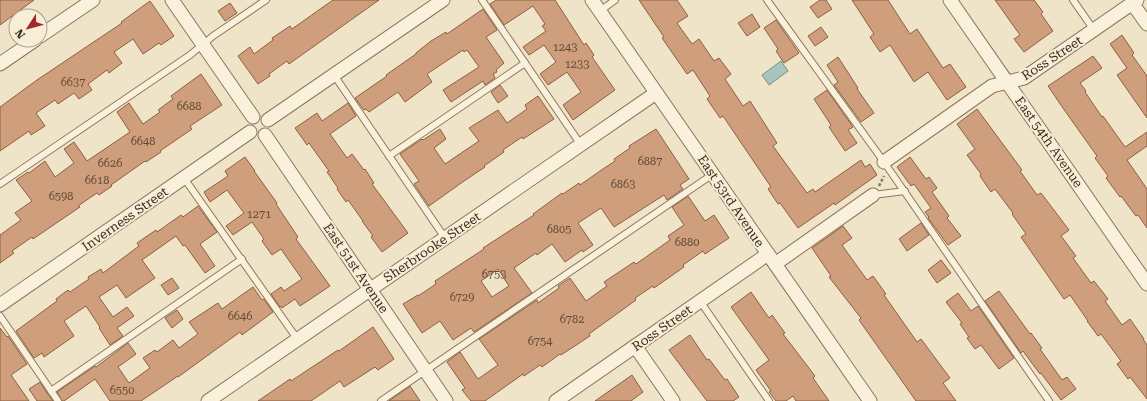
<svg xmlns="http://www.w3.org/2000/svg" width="1147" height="401" viewBox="0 0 1147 401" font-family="'Roboto Serif',serif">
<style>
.water{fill:#a9c4bc;stroke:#6f938a}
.building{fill:#cf9f7d;stroke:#8d5f41;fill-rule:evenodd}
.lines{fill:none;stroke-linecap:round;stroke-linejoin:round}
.lane-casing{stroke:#8d765c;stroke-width:8}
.street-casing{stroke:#8d765c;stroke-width:15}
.path{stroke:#8d765c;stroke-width:2.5;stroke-dasharray:3 2;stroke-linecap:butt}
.lane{stroke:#faf1dc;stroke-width:6}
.street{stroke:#faf1dc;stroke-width:13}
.labels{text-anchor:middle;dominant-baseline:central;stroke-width:4;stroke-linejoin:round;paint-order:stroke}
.number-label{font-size:11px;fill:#624a37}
.street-label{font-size:13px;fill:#3d2e20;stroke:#f7eed8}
</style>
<rect width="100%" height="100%" fill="#f0e4c8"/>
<polygon class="water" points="781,61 788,71 769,85 762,75"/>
<g class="building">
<polygon points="0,0 34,0 0,25"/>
<polygon points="333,0 379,0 289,64 287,61 269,74 270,76 258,84 238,56 250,47 254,54 273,40 272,38 290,26 292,29"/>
<polygon points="496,0 555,0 584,45 586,43 594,55 592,57 615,90 573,120 563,105 581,92 567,72 548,85 540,74 556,62 544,45 529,55 523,47 546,31 542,26 545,24 533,6 504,25 490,4"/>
<polygon points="639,0 677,0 688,16 677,23 692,44 699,39 714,61 719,58 731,74 725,79 743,106 750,101 777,143 773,146 807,193 813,189 815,192 861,160 865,167 870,164 877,175 835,205 834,203 798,228 780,203 778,204 768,189 771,187 723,116 720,118 707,99 710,96 693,70 687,74 662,38 664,37"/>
<polygon points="820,0 826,0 832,9 818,18 810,7"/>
<polygon points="852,0 888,0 910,34 917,29 943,68 950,64 966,87 947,100 928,72 914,82 890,45 880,52 870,37 874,34"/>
<polygon points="995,0 1034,0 1043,12 1041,14 1053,31 1024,52 1014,39 1020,35"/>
<polygon points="150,1 174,36 161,45 159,43 143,54 133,39 114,52 122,63 109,73 107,70 88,84 92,90 79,99 74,93 58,104 55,100 36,113 45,126 31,135 29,131 0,151 0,107 37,80 122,23 121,22"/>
<polygon points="230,3 237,13 225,21 218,11"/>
<polygon points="483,9 497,30 486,37 504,63 496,70 497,72 493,74 495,78 485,85 483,81 451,102 443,90 479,67 467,50 464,52 463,50 427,74 432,82 405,102 398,92 369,112 366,109 364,110 355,98 387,76 386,75 416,54 416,53 431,41 446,32 447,34"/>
<polygon points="752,14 760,27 747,36 738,23"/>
<polygon points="776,20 799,53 784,63 776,51 778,49 764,28"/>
<polygon points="821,27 828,37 815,46 808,36"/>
<polygon points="1122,35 1134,53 1132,55 1147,76 1147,118 1117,75 1127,68 1110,44"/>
<polygon points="1093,56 1102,68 1080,83 1086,91 1085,92 1102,117 1103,116 1125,147 1147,132 1147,146 1127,160 1147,189 1147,228 1138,215 1136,216 1121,196 1120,197 1106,178 1108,176 1095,158 1097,156 1065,111 1048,86"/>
<polygon points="838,57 858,88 857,89 874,113 861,122 834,85 838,82 827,65"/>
<polygon points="201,74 222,105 190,126 192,129 160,151 161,152 146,162 145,161 111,185 112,186 99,195 97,193 78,206 80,207 33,239 32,237 12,251 14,253 0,263 0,235 21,220 15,213 32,201 16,180 28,172 29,173 45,161 55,177 74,163 64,149 74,142 87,161 130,132 117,112 129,103 143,124 160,112 158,110 173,99 171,96"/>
<polygon points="500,85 508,96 498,103 491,92"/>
<polygon points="827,90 853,127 848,130 857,143 845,151 829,127 831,125 814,99"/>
<polygon points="538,96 554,119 523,139 522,137 503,150 504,152 484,166 485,167 464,181 429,206 414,184 419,181 400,154 422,139 423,140 440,129 446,139 434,148 445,164 479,141 469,128 498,110 507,123 527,109 525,105"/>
<polygon points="348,103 356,116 330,134 347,158 352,154 364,170 365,169 374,183 372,184 408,233 382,252 371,237 373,236 362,221 363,221 348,200 346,202 337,189 338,188 327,172 329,171 309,143 307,145 295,128 317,113 322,121"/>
<polygon points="977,109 1022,170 1020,171 1037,195 1041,193 1069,230 1061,236 1076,256 1073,258 1091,283 1094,281 1108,299 1105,301 1122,325 1130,319 1144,339 1143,339 1147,345 1147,399 1130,377 1128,379 1117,364 1121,361 1101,334 1098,336 1087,321 1088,321 1070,295 1064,299 1021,237 1026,234 1012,214 1013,213 995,189 991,192 980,176 981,174 967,155 975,149 957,124"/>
<path d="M656 129 689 179 680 185 683 189 667 200 664 195 614 227 601 208 578 223 593 245 583 252 582 250 565 262 552 244 537 255 536 253 514 268 532 293 474 332 471 328 453 340 440 321 422 333 403 304 418 295V296L436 284 435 281 484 249 483 248 534 215 533 214 562 193 563 194 579 183 580 185 600 171 615 161 614 159 630 148 629 146ZM498 269 509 286 492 297 481 281Z"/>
<polygon points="245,157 255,171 254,171 277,203 276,204 298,237 296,239 330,286 300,306 295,299 282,308 281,306 280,307 271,294 281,287 284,291 302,279 281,249 272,255 262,241 264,239 252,222 233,235 226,226 244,213 227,190 210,202 204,192 228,176 225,171"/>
<polygon points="910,157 926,179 929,177 937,188 932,192 949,216 947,218 961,236 948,245 928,218 929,217 925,212 931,208 914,184 911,186 897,167"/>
<polygon points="688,196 705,221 714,215 729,238 705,254 703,251 683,265 684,267 654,288 653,286 635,298 636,300 589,334 590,336 561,355 560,354 542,367 540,365 524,376 523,374 485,401 471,401 462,390 465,388 447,362 460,352 478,379 498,365 479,339 537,300 538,303 559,288 558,286 570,278 586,301 607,286 604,282 634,262 636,264 670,240 668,236 684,225 672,207"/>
<polygon points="198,206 217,232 200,244 215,266 205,273 185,245 183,246 176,236 142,260 155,278 126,298 117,285 99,297 113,317 127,307 134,316 117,328 123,336 110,345 99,328 100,327 86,306 64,321 74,336 44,357 42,353 34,358 16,331 57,301 56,299 68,290 70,292 89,279 88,277 101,269 103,273 139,246 137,243 156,230 157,232 181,215 183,217"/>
<polygon points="921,223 929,235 907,251 899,239"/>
<polygon points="843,226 852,238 842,245 867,280 873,276 886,294 884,295 917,342 921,339 950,378 943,383 956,401 916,401 859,320 861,318 829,277 831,276 812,248"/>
<polygon points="941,260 951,273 937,283 928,270"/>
<polygon points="172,278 179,288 168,295 161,285"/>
<polygon points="253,287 262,300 264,299 273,312 242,335 240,332 178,377 178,376 141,401 110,401 95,379 64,401 62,401 57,392 95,366 96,367 128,343 136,354 118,367 129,383 150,368 143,358 155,350 157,352 173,340 179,348 198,334 189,322 218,303 222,309"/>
<polygon points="999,291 1030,334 1031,333 1042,348 1040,349 1062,380 1067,377 1076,389 1061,400 1041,373 1040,374 1023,351 1021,353 985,301"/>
<polygon points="751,292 769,318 772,315 785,333 783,334 815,376 813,378 829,401 796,401 793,396 786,401 776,401 769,392 771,391 756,370 769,360 731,307"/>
<polygon points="958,293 971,311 978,306 1014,358 999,369 981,345 975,349 967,338 969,337 960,324 962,323 946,302"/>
<polygon points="177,310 183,319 172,328 165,318"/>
<polygon points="373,327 394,359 378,370 375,367 344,387 340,381 311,401 258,401 290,379 291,381 338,350 339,351"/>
<polygon points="0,328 7,337 8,336 27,364 11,375 29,401 0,401"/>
<polygon points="690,335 707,360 709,359 725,380 727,379 739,397 733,401 707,401 669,350"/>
<polygon points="632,375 643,392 631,401 595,401"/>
<polygon points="40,382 47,393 53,401 37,401 29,389"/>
<polygon points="410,386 420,401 389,401"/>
</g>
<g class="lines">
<g class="lane-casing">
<g id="lane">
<polyline points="482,0 581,145"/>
<polyline points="767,0 884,162 1049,401"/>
<polyline points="1073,0 1094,30"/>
<polyline points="600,11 615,0"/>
<polyline points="334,75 445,238"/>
<polyline points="389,156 525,63"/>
<polyline points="184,178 298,340"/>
<polyline points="0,184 190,55 213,36 266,0"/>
<polyline points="873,195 905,191"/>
<polyline points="700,301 769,401"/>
<polyline points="0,316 58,401"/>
<polyline points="51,391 242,259"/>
<polyline points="381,401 713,174"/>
</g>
</g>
<g class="street-casing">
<g id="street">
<polyline points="172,0 253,117"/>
<polyline points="592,0 870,401"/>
<polyline points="950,0 1147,284"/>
<polyline points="1132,3 1147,24"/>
<polyline points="40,36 93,0"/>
<polyline points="0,64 35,40"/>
<polyline points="268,120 443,0"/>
<polyline points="265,135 446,401"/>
<polyline points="884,162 992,86 1024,78 1137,0"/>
<polyline points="775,264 873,195"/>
<polyline points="0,305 250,132"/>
<polyline points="635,346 673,401"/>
<polyline points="208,401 656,93"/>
<polyline points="556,401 768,254"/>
</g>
</g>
<polyline class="path" points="879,186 884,176"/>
<use href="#lane" class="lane"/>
<use href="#street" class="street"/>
</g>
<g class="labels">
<g class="number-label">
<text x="565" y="47">1243</text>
<text x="577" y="64">1233</text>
<text x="73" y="82">6637</text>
<text x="189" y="106">6688</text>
<text x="143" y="141">6648</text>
<text x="650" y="161">6887</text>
<text x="110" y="163">6626</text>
<text x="97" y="180">6618</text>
<text x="623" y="184">6863</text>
<text x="61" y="196">6598</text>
<text x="259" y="214">1271</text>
<text x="559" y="229">6805</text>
<text x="687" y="242">6880</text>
<text x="494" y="274">6753</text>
<text x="462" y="297">6729</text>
<text x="240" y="316">6646</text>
<text x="572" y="319">6782</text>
<text x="540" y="341">6754</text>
<text x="122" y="390">6550</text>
</g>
<g class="street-label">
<text transform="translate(1052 58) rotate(-33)">Ross Street</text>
<text transform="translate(1049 142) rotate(55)">East 54th Avenue</text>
<text transform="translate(731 201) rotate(56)">East 53rd Avenue</text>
<text transform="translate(125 219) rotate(-35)">Inverness Street</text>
<text transform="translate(432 247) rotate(-34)">Sherbrooke Street</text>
<text transform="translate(356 268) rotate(56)">East 51st Avenue</text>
<text transform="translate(662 328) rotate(-35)">Ross Street</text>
</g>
</g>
<g transform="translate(28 28) rotate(234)"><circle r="19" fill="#f7eed8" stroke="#ada18e"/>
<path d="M0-3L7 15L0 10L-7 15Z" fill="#9e2a2b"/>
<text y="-6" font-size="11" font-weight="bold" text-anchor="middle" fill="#3d2e20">N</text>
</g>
</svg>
